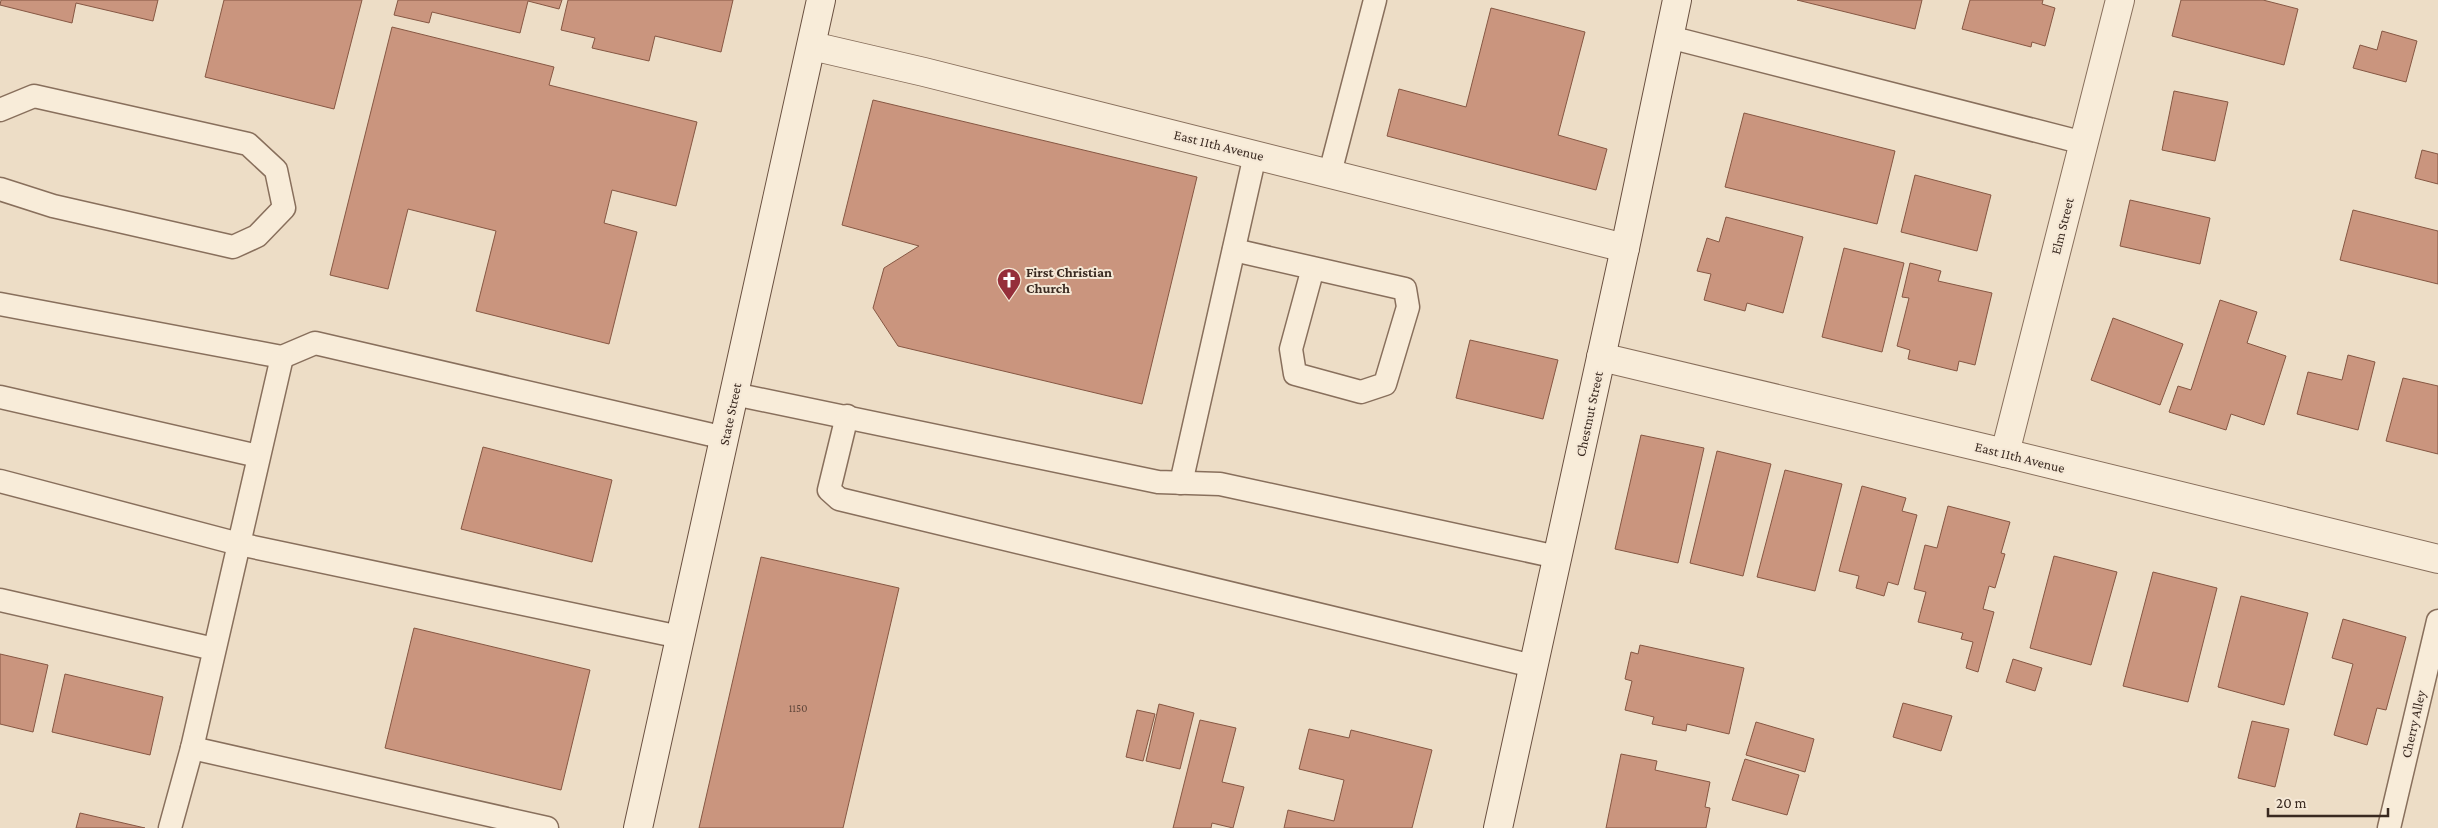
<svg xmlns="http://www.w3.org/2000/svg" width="2438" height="828" viewBox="0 0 2438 828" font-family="'Crimson Pro',serif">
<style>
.building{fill:#ca957e;stroke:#865743}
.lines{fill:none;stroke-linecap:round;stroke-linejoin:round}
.lane-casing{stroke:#886f5c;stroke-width:25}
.street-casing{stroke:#886f5c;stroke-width:30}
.secondary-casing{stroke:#6a5040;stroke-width:30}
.lane{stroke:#f8ecd9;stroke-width:22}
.street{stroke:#f8ecd9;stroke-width:28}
.secondary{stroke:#f8ecd9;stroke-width:28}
.labels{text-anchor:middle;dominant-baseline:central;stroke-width:4;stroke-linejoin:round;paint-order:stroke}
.number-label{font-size:11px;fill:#5d4438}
.street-label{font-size:14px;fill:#392920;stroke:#f5e8d6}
.poi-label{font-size:14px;font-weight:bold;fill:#392920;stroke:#f5e8d6;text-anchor:start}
</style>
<rect width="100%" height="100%" fill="#edddc6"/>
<g class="building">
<polygon points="1,0 158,0 153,21 76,3 72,23 0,5"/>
<polygon points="224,0 362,0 334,109 205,77"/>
<polygon points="398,0 562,0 559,9 528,1 520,33 432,12 429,23 394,15"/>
<polygon points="568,0 733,0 721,52 655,36 649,61 592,48 595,38 561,30"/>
<polygon points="1797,0 1922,0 1915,29"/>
<polygon points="1970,0 2043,0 2042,4 2055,8 2045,46 2032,42 2031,47 1962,29"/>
<polygon points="2181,0 2263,0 2298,9 2284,65 2172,36"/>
<polygon points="1491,8 1585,32 1558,135 1607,149 1596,190 1387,136 1399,89 1466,107"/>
<polygon points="392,27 554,67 549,85 697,122 676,206 612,190 604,223 637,232 609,344 476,311 496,231 408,209 388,289 330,275"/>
<polygon points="2382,31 2417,41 2406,82 2353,68 2360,45 2377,50"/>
<polygon points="2174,91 2228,102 2215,161 2162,150"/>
<polygon points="873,100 1197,177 1142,404 898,346 873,308 884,268 919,246 842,225"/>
<polygon points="1744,113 1895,151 1877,224 1725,187"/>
<polygon points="2422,150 2438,154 2438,184 2415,178"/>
<polygon points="1915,175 1991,195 1977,251 1901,232"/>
<polygon points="2130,200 2210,218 2200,264 2120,246"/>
<polygon points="2353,210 2438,231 2438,284 2340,260"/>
<polygon points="1726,217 1803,237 1783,313 1747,303 1745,311 1704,300 1711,274 1697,271 1707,238 1719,242"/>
<polygon points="1844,248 1904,263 1882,352 1822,337"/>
<polygon points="1910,263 1941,271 1938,281 1992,293 1975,365 1959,361 1957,371 1908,359 1910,350 1897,346 1909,298 1902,297"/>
<polygon points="2220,300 2257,312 2247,343 2286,356 2264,425 2231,414 2226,430 2169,412 2178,386 2191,390"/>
<polygon points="2113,318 2183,344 2160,405 2091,380"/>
<polygon points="1470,340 1558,360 1543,419 1456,398"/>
<polygon points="2348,355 2375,362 2358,430 2297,414 2308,372 2342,380"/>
<polygon points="2403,378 2438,386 2438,454 2386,441"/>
<polygon points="1641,435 1704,448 1678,563 1615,549"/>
<polygon points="483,447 612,480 592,562 461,529"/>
<polygon points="1717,451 1771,464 1743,576 1690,563"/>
<polygon points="1785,470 1842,484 1815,591 1757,577"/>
<polygon points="1862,486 1906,498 1902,511 1917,515 1898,585 1888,582 1884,596 1856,588 1859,576 1839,571"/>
<polygon points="1948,506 2010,522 2001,553 2005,554 1995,588 1989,586 1983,609 1994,612 1978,672 1966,668 1973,642 1961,639 1963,633 1918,622 1926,592 1914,589 1925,545 1937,548"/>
<polygon points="2054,556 2117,572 2091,665 2030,648"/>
<polygon points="761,557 899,588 843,828 699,828"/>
<polygon points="2153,572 2217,588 2188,702 2123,686"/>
<polygon points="2241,596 2308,613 2284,705 2218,687"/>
<polygon points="2343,619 2406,637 2386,710 2377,708 2367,745 2334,735 2353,664 2332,658"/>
<polygon points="414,628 590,670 561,790 385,748"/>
<polygon points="1640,645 1744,668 1729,734 1687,724 1686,731 1652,724 1654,717 1625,710 1632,681 1625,679 1631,652 1638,654"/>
<polygon points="0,654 48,665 33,732 0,724"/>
<polygon points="2013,659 2042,668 2035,691 2006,682"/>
<polygon points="65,674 163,697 150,755 52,732"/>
<polygon points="1903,703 1952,716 1941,751 1893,737"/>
<polygon points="1159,704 1194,713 1180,769 1146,761"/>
<polygon points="1137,710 1155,714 1143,761 1126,757"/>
<polygon points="1200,720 1236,728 1222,782 1244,787 1233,828 1212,823 1211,828 1173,828"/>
<polygon points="2252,721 2289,729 2275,787 2238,778"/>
<polygon points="1756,722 1814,739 1805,772 1746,755"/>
<polygon points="1309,729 1349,738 1351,730 1432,750 1412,828 1284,828 1288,810 1334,821 1344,780 1299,769"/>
<polygon points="1621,754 1657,761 1655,770 1710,782 1705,807 1710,808 1706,828 1606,828"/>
<polygon points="1745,759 1799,775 1787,815 1732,800"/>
<polygon points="80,813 145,828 76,828"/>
</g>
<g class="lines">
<g class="lane-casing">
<g id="lane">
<polyline points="1669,37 2084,143"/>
<polyline points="0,110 34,96 248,144 276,170 284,208 257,236 233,247 53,206 0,189"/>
<polyline points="1330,173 1375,0"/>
<polyline points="1234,250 1405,289 1408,307 1385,384 1361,392 1295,374 1291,349 1313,268"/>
<polyline points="0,304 282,357 315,343 725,438"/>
<polyline points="734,394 1158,482 1220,484 1557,557"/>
<polyline points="0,397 258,456"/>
<polyline points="847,416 829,490 839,499 1533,666"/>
<polyline points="0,481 239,544 680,637"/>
<polyline points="1181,483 1255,155"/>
<polyline points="0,600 214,649"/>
<polyline points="192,748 547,828"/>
<polyline points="170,828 192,748 282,357"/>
<polyline points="2389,828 2438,621"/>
</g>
</g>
<g class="street-casing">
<g id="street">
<polyline points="812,46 924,72 1625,248"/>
<polyline points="1601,357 2005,453 2438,559"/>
<polyline points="2005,453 2120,0"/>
</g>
</g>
<g class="secondary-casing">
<g id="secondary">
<polyline points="638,828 821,0"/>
<polyline points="1498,828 1625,248 1677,0"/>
</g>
</g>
<use href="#lane" class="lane"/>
<use href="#street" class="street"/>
<use href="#secondary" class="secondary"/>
</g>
<defs>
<g id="church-pin" transform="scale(1.25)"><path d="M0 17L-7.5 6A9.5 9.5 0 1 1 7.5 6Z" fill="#952e3a" stroke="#f5e8d6"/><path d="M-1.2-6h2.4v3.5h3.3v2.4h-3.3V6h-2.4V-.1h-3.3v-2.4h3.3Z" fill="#fff"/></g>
</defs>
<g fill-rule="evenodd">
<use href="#church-pin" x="1009" y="280"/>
</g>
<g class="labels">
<g class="number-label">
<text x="798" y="708">1150</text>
</g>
<g class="street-label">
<text transform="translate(1219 145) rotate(14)">East 11th Avenue</text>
<text transform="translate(2062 226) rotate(-76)">Elm Street</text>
<text transform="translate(730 414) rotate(-78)">State Street</text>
<text transform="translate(1589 414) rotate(-78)">Chestnut Street</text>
<text transform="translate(2020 457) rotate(14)">East 11th Avenue</text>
<text transform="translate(2413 724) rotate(-77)">Cherry Alley</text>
</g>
<g class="poi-label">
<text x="1026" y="272">First Christian<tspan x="1026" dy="16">Church</tspan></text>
</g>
</g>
<path d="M2268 808v8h120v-8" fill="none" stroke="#392920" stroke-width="2.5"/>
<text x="2276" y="808" font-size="15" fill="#392920" stroke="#f5e8d6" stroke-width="4" paint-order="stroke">20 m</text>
</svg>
